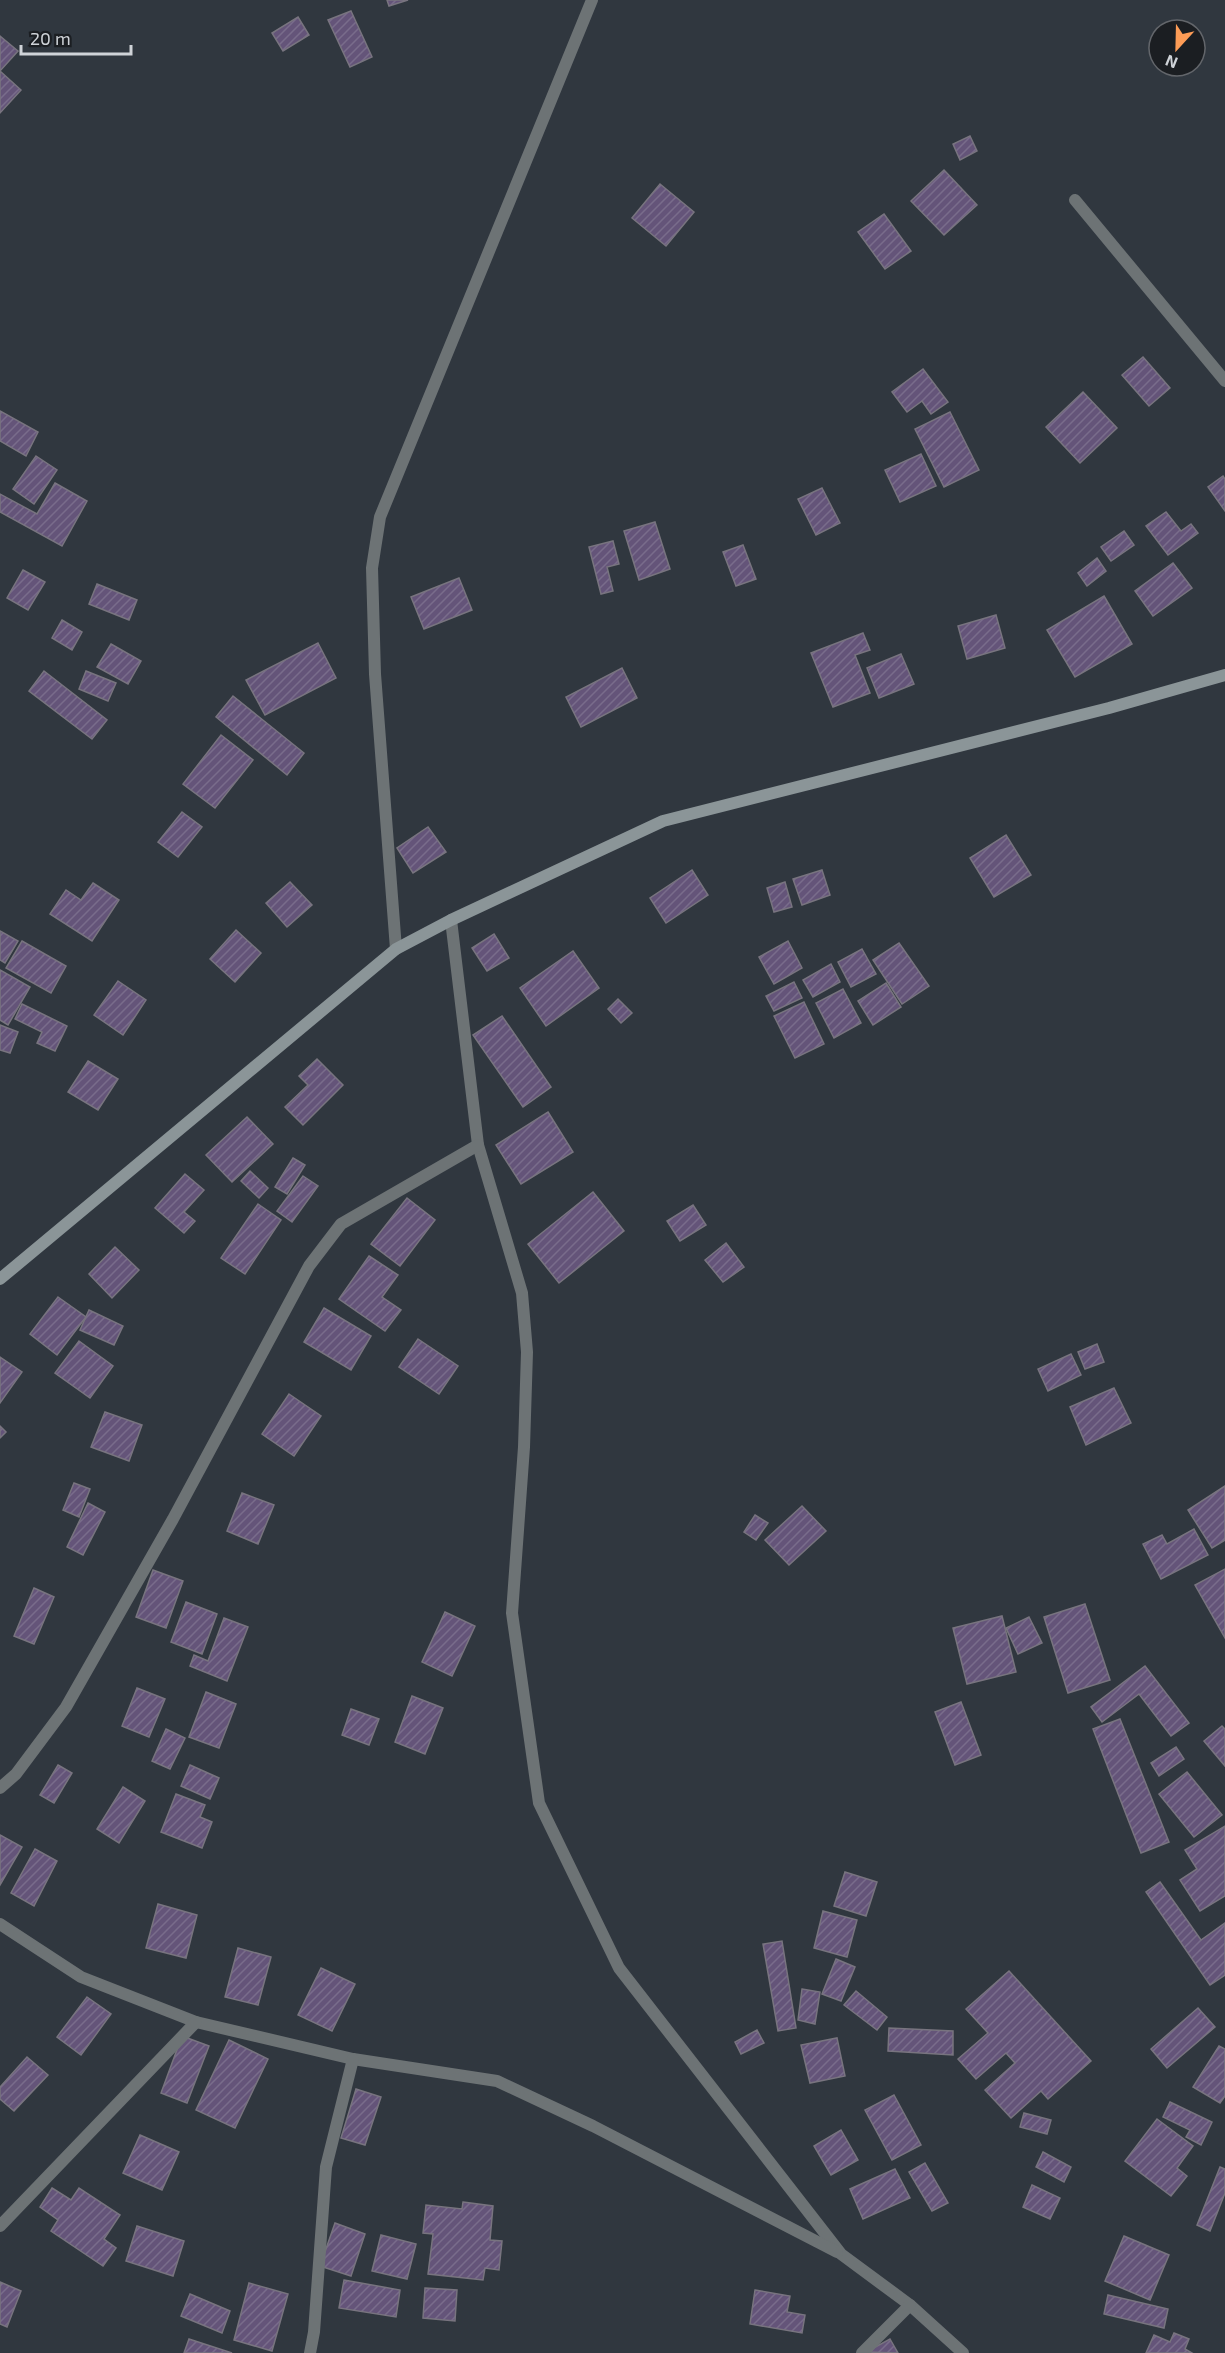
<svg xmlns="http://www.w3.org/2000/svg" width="1225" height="2353" viewBox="0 0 1225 2353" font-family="'Exo 2',sans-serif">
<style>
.building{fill:url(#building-hatch);stroke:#78747f;stroke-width:1.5}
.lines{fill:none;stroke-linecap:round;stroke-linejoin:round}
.street{stroke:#6d7375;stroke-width:12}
.secondary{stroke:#8b9598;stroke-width:12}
</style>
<defs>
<pattern id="building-hatch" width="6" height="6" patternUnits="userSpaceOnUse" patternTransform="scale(1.5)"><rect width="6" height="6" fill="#645479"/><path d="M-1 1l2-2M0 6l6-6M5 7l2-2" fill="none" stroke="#796c8b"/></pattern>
</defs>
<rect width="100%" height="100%" fill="#30373f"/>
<g class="building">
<polygon points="387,0 408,0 389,6"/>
<polygon points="351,11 372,57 350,67 328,20"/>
<polygon points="298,17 309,35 283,51 272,33"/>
<polygon points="0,36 18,51 0,71"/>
<polygon points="0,71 21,90 0,113"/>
<polygon points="970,136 977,151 960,160 953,144"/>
<polygon points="944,170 977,205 944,235 911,201"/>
<polygon points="660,184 694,212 666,246 632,218"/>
<polygon points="884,214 911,251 885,269 858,232"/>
<polygon points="1143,357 1170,388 1149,406 1122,375"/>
<polygon points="923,369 948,402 931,414 922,401 907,412 892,392"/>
<polygon points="1083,392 1117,428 1080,463 1046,427"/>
<polygon points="0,411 38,432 26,456 0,441"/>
<polygon points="950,412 979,470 944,487 915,429"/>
<polygon points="921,454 936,486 900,502 885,470"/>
<polygon points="36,456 57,470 34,504 13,489"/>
<polygon points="1223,476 1225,479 1225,511 1208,487"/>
<polygon points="55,483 87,501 62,546 0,512 0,494 37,514"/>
<polygon points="822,488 840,523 816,535 798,499"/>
<polygon points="1166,512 1181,531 1191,524 1198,533 1168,555 1146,526"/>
<polygon points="655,522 670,569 639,580 624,531"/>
<polygon points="1124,531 1134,545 1111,561 1101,547"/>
<polygon points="613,541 619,564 607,567 613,591 601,594 589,547"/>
<polygon points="743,545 756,579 736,586 723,552"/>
<polygon points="1097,558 1106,571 1087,586 1078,573"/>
<polygon points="1173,563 1192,588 1153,616 1135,591"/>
<polygon points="23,570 45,582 28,610 7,598"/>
<polygon points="459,578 472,610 424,629 411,597"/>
<polygon points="97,584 137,600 129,620 89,604"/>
<polygon points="1104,596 1132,644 1075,677 1047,630"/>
<polygon points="996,615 1005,648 967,659 958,626"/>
<polygon points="62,620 82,632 72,650 52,638"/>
<polygon points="863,633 870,650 855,655 870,693 833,707 811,653"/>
<polygon points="318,643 336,678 265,715 246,680"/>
<polygon points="111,644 141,661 128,684 97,667"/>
<polygon points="901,654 914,684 879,698 867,668"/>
<polygon points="622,668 637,698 581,727 566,697"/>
<polygon points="44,671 107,720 92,739 29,691"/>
<polygon points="86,671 116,683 108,701 79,689"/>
<polygon points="233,696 304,753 287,775 216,717"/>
<polygon points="221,735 253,760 215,808 183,784"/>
<polygon points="182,812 202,827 178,857 158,842"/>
<polygon points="428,827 446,852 413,873 397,848"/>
<polygon points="1006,835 1031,875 994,897 970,858"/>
<polygon points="692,870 708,895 666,923 650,898"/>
<polygon points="822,870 830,895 802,905 793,879"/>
<polygon points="290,882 312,905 287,927 266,903"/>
<polygon points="785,882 792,907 774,912 767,888"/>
<polygon points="93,883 119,900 92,941 50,914 66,890 81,900"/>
<polygon points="236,930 261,953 235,982 210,959"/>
<polygon points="0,931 18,941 5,963 0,960"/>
<polygon points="494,934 509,958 487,971 472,948"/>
<polygon points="22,941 66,966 51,993 6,968"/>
<polygon points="788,941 802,968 774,984 759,957"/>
<polygon points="899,943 929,986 902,1004 873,960"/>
<polygon points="862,949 876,974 851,987 838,962"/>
<polygon points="573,951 599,988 546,1026 520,988"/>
<polygon points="831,964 840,982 813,997 803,980"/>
<polygon points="0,970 30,987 8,1025 0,1020"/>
<polygon points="118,981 146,1000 123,1035 94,1015"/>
<polygon points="794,982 802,998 774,1011 766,996"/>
<polygon points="886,983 901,1007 873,1025 858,1001"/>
<polygon points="843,989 861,1023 834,1038 816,1003"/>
<polygon points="618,999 632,1013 621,1023 608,1009"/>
<polygon points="804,1002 824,1044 795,1058 774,1016"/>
<polygon points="22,1004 67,1026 55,1051 37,1043 42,1032 15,1019"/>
<polygon points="502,1016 551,1087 523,1107 473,1035"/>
<polygon points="0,1025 18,1032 10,1053 0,1050"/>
<polygon points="317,1059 343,1085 303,1125 285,1107 308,1085 299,1076"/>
<polygon points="88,1061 118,1079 98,1110 68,1092"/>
<polygon points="548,1112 573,1152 521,1184 496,1145"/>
<polygon points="247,1117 273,1144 232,1182 206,1155"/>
<polygon points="293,1158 305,1165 287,1194 275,1187"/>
<polygon points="250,1171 268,1188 259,1198 241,1181"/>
<polygon points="185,1174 204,1190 184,1212 195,1221 184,1233 155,1208"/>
<polygon points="303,1176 318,1186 292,1222 277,1211"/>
<polygon points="593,1192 624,1231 559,1283 528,1244"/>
<polygon points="407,1198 435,1220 400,1266 371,1244"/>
<polygon points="258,1204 281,1220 245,1274 221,1258"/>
<polygon points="693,1205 706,1225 680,1241 667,1221"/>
<polygon points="726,1243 744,1267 723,1282 705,1260"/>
<polygon points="115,1247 139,1270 112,1298 89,1274"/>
<polygon points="369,1256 398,1275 382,1297 401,1310 385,1331 339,1299"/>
<polygon points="58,1297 86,1317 57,1355 30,1334"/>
<polygon points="324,1308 371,1336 351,1370 304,1342"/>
<polygon points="89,1310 123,1326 114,1345 80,1330"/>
<polygon points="418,1339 458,1366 439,1394 399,1367"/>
<polygon points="79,1341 113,1366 90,1398 55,1373"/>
<polygon points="1097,1344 1104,1362 1085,1369 1078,1352"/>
<polygon points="1071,1354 1081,1375 1048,1391 1038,1369"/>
<polygon points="0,1357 22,1372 0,1403"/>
<polygon points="1114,1388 1131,1423 1086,1445 1070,1407"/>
<polygon points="289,1394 321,1416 294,1456 262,1434"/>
<polygon points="105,1412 142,1425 129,1461 91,1447"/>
<polygon points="0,1426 6,1432 0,1438"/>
<polygon points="74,1483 90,1489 79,1517 63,1510"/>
<polygon points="1225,1486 1225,1540 1212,1548 1188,1510"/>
<polygon points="242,1493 274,1505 258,1544 227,1531"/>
<polygon points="88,1503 105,1512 83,1555 67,1547"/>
<polygon points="802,1506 826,1531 789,1565 765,1540"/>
<polygon points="755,1515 768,1523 756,1540 744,1532"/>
<polygon points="1194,1529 1208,1555 1161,1579 1143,1544 1162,1535 1167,1544"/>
<polygon points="1225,1569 1225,1638 1195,1585"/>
<polygon points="153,1570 183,1581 166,1628 136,1617"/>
<polygon points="34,1588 54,1597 34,1644 14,1636"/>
<polygon points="186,1602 217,1614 202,1654 171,1642"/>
<polygon points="1085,1604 1110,1680 1068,1693 1044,1617"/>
<polygon points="445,1612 475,1626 452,1676 422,1662"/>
<polygon points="1002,1616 1016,1672 967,1684 953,1628"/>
<polygon points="1029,1617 1042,1643 1018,1654 1006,1628"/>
<polygon points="224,1618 248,1627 227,1681 190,1666 194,1655 208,1661"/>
<polygon points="1145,1666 1189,1723 1171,1736 1139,1694 1102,1722 1091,1707"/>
<polygon points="137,1688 165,1699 149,1737 122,1726"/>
<polygon points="206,1692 236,1704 219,1748 189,1737"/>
<polygon points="412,1696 443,1708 425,1754 395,1742"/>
<polygon points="961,1702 981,1755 955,1765 935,1712"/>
<polygon points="351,1709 379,1719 369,1745 342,1735"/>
<polygon points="1120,1719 1169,1842 1141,1853 1093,1729"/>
<polygon points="1222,1726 1225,1729 1225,1766 1204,1741"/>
<polygon points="166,1729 185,1738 170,1769 152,1761"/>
<polygon points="1176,1747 1184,1759 1159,1776 1151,1763"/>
<polygon points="58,1765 72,1773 54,1803 40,1795"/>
<polygon points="190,1765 219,1778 210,1799 181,1786"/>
<polygon points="1187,1772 1222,1815 1194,1837 1159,1794"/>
<polygon points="123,1787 145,1801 119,1843 97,1829"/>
<polygon points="176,1794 205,1805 200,1817 212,1822 202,1848 161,1832"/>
<polygon points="1225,1826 1225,1896 1200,1911 1180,1880 1197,1869 1185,1850"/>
<polygon points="0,1835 22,1847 0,1885"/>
<polygon points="35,1849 57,1861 34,1906 11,1893"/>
<polygon points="845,1872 877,1882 866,1916 834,1906"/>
<polygon points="1160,1882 1201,1940 1225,1923 1225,1975 1210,1985 1146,1892"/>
<polygon points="158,1904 197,1915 186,1958 146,1948"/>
<polygon points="823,1911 857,1920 847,1957 814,1948"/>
<polygon points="782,1941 796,2028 778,2031 763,1944"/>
<polygon points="238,1948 271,1957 258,2005 225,1997"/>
<polygon points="836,1959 855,1967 841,2001 822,1994"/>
<polygon points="321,1968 355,1984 332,2031 298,2015"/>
<polygon points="1009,1971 1091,2061 1048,2099 1041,2091 1011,2118 985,2090 1015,2063 1006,2053 976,2079 958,2059 988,2033 966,2009"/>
<polygon points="802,1989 820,1992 815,2024 798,2020"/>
<polygon points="856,1991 887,2017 877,2030 844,2005"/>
<polygon points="87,1997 111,2014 81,2055 57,2037"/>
<polygon points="1198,2008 1215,2027 1167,2068 1151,2049"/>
<polygon points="889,2028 953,2031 953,2055 888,2051"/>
<polygon points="757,2030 764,2043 741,2054 735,2042"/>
<polygon points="182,2036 209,2046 187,2103 161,2093"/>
<polygon points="837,2038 845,2076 810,2083 801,2045"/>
<polygon points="229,2040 268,2059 235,2128 196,2110"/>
<polygon points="1219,2046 1225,2049 1225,2096 1220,2103 1193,2087"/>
<polygon points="27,2057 48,2075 14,2111 0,2099 0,2087"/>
<polygon points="356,2089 381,2097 365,2145 341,2138"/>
<polygon points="894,2095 921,2145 892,2160 865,2110"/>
<polygon points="1170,2102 1212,2122 1201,2145 1186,2137 1190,2130 1163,2117"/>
<polygon points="1024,2113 1051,2120 1047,2134 1020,2127"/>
<polygon points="1157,2119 1193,2146 1177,2168 1187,2176 1171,2196 1125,2161"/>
<polygon points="841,2130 858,2160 831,2175 814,2146"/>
<polygon points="140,2135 179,2152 162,2190 123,2173"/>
<polygon points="1043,2152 1071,2167 1064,2182 1036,2167"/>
<polygon points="925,2163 948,2203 932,2211 909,2172"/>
<polygon points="1220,2167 1225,2169 1225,2193 1210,2231 1197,2225"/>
<polygon points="895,2169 910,2198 863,2219 850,2189"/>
<polygon points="1032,2185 1060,2198 1050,2219 1023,2207"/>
<polygon points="52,2188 71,2200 79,2188 120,2215 104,2239 116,2248 103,2266 51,2231 58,2220 40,2207"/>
<polygon points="463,2202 493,2206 490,2240 502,2241 499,2270 485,2268 483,2280 428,2274 433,2234 423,2233 426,2205 462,2209"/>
<polygon points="335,2223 365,2234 351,2276 320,2266"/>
<polygon points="137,2226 184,2241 173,2276 126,2261"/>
<polygon points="381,2235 416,2244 407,2279 372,2271"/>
<polygon points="1124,2236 1169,2255 1150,2300 1105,2281"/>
<polygon points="344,2280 400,2290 396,2317 339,2308"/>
<polygon points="0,2282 21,2291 7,2327 0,2324"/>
<polygon points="249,2283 288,2294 272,2351 234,2340"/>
<polygon points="425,2288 457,2290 455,2321 423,2318"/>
<polygon points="755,2290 790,2296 787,2312 805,2315 802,2333 750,2324"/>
<polygon points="190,2294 230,2311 222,2333 181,2316"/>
<polygon points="1108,2295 1168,2309 1164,2328 1104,2314"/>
<polygon points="1174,2333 1189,2339 1185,2349 1192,2353 1146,2353 1154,2335 1170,2342"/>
<polygon points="189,2339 232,2353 184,2353"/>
<polygon points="890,2339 898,2353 866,2352"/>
</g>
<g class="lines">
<g class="street">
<polyline points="1075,200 1225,381"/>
<polyline points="451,920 478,1145 522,1293 527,1352 524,1447 512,1613 539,1803 619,1968 841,2254 910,2305 963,2353"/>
<polyline points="396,949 375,674 372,568 380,517 592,0"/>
<polyline points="0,1788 16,1774 66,1707 173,1519 309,1266 341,1224 478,1145"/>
<polyline points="0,1924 81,1977 196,2022 353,2059 497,2081 593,2126 837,2252"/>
<polyline points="0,2226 196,2022"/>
<polyline points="310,2353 314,2332 326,2167 353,2059"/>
<polyline points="862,2353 910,2305"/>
</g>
<polyline class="secondary" points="0,1279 396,949 451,920 663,821 1109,708 1225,675"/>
</g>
<g transform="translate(1177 48) rotate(202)"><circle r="28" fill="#1b1e22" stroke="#63666b" stroke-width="1.5"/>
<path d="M0-4.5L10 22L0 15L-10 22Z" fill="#fd9c56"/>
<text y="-9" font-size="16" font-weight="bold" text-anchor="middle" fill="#cfd3d8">N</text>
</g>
<path d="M21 45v9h110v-9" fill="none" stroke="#cfd3d8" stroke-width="3"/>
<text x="30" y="45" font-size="18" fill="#cfd3d8" stroke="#1b1e22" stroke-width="4.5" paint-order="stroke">20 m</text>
</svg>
